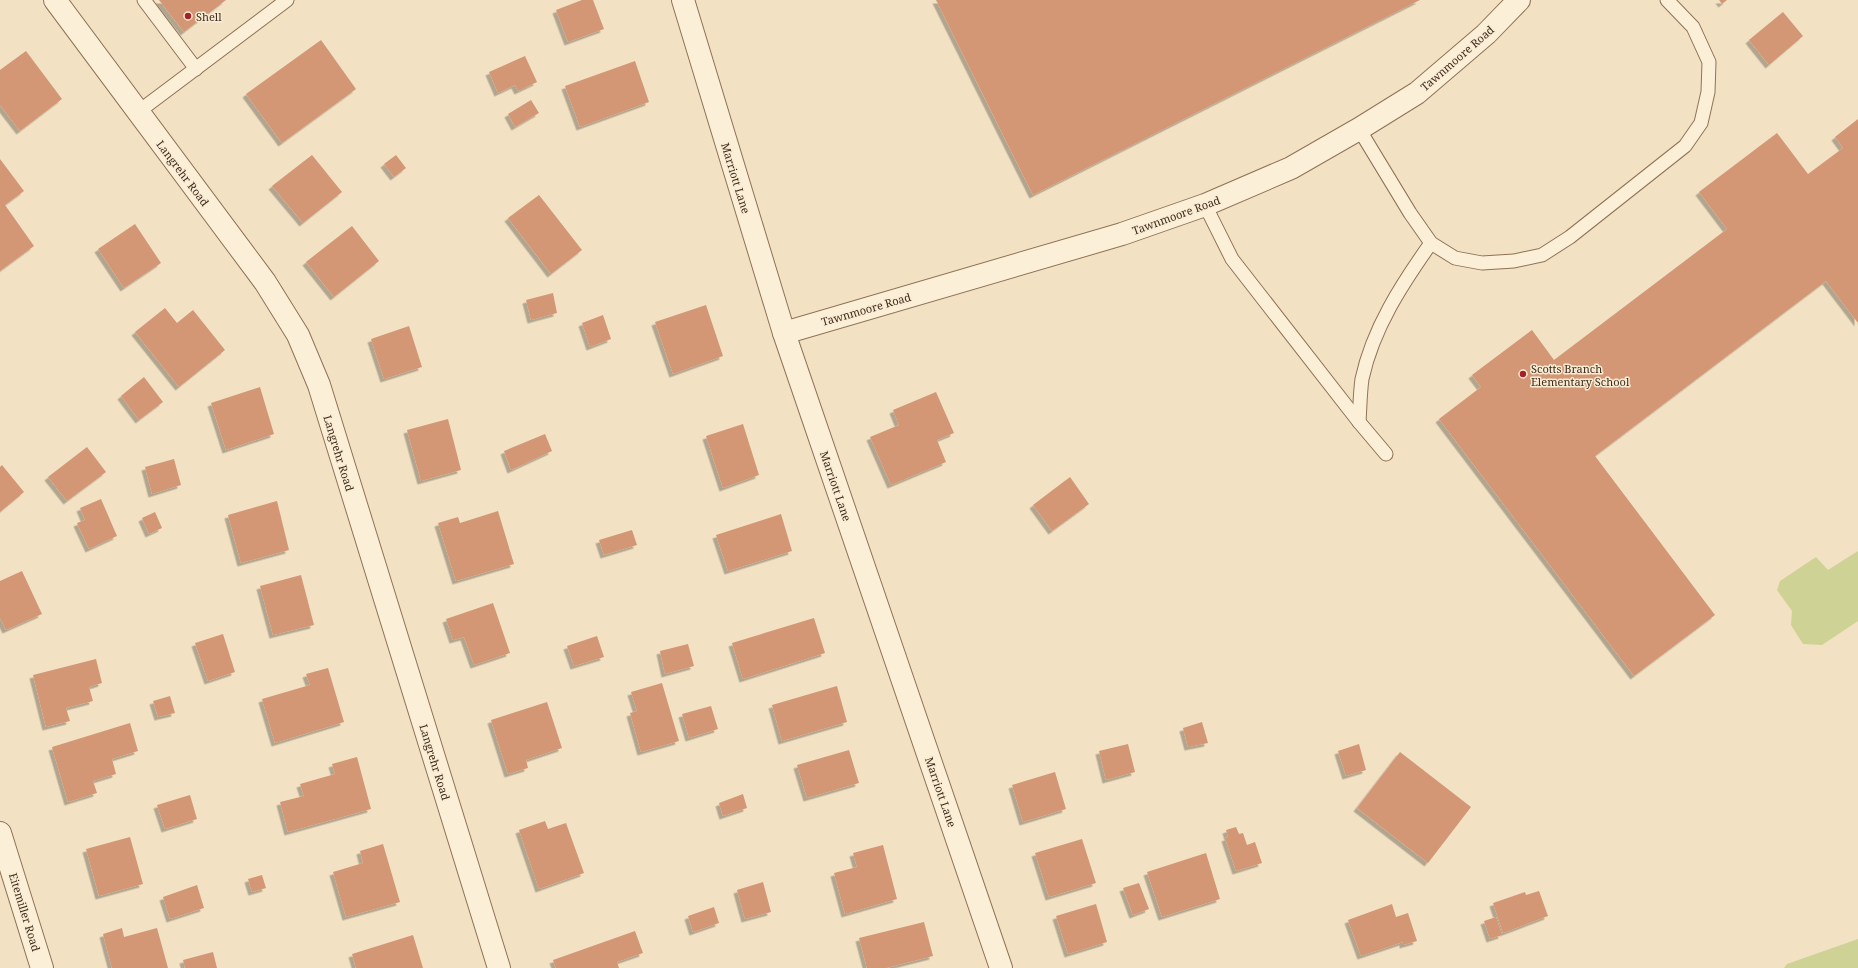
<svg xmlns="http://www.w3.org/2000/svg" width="1858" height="968" viewBox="0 0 1858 968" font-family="'Noto Serif',serif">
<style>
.green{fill:#ced295}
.building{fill:#d49775;filter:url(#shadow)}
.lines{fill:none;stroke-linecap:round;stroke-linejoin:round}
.service-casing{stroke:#8f7257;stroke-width:15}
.minor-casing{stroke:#8f7257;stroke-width:24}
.service{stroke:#fcefd7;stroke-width:13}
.minor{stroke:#fcefd7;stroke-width:22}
.poi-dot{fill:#a42129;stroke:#f9ecd3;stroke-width:1.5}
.labels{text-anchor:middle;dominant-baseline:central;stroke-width:3;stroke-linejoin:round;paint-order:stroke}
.poi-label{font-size:11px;fill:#3d2b1d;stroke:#f9ecd3;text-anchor:start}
.street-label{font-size:11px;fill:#3d2b1d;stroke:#f9ecd3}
</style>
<defs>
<filter id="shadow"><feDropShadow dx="-3.5" dy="3.5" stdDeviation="0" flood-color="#0004"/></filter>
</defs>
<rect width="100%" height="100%" fill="#f2e1c3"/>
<g class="green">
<polygon points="1858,551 1858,621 1822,645 1803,644 1791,625 1792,611 1777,590 1780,581 1816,557 1828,570"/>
<polygon points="1858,939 1858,968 1784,968 1787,964"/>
</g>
<g class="building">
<polygon points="159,0 226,0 184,32"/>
<polygon points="582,0 593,0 604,29 568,42 556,10"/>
<polygon points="936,0 1420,0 1033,195"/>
<polygon points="1719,0 1727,0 1722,4"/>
<polygon points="1783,12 1803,36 1769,65 1749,40"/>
<polygon points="321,40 356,89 282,143 246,94"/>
<polygon points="26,51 62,99 20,131 0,105 0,70"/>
<polygon points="525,56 537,82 518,91 515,85 498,93 489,72"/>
<polygon points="635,61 649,102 580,127 565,86"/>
<polygon points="531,100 539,113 515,127 508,114"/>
<polygon points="1858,119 1858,323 1826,281 1595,456 1715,615 1634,676 1439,419 1481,387 1472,375 1532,330 1554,360 1727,229 1699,192 1777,133 1808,174 1843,148 1835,137"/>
<polygon points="312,155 342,192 303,223 272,186"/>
<polygon points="396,155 406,168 394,177 384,164"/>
<polygon points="0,159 24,191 5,205 34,246 0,271"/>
<polygon points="539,195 582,250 551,274 508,218"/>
<polygon points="135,224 161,263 124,288 98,249"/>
<polygon points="352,226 379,261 334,297 306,262"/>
<polygon points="553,293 557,313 531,320 526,300"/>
<polygon points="706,305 723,356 673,374 655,322"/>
<polygon points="165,308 177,323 193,310 225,350 179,387 135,332"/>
<polygon points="603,315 611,339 590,347 582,323"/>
<polygon points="409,326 422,367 384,379 371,339"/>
<polygon points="144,377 163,402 139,420 121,396"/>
<polygon points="260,387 274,434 226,450 211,403"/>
<polygon points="936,392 954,433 937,440 946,462 891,485 870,437 899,425 893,410"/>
<polygon points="448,419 461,470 421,481 407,430"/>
<polygon points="743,424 759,475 723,488 706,436"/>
<polygon points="545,434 552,451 511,470 504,451"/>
<polygon points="87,447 106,472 67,501 48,477"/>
<polygon points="174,459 181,485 152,494 145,467"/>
<polygon points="2,465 24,492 0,512 0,467"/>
<polygon points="1070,477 1089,504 1052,531 1033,505"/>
<polygon points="101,499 117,536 89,549 77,523 85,520 80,508"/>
<polygon points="277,501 289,550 241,563 228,515"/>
<polygon points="498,511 514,564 456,581 438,523 458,517 460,523"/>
<polygon points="155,512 162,528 149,534 142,518"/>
<polygon points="781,514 792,551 728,571 716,535"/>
<polygon points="632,530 637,545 604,555 599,540"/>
<polygon points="22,571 42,614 6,630 0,618 0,581"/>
<polygon points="301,575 314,625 273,635 260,586"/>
<polygon points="493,603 510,653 474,665 464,637 453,640 446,619"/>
<polygon points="814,618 825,653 743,679 732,643"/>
<polygon points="223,634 235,672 208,681 195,643"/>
<polygon points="597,636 604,657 574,666 567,646"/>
<polygon points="688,644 694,666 665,674 660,651"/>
<polygon points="96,659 102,683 89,687 93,701 66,708 70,721 46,727 33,675"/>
<polygon points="328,668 344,722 275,743 262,699 310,685 306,674"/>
<polygon points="662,683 679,741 641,752 630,713 637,711 631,692"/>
<polygon points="837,686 847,722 782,741 772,705"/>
<polygon points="170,696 175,713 158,717 153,701"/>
<polygon points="547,702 562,748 526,760 528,768 508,774 491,720"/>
<polygon points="711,706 718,729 689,738 682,714"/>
<polygon points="1202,722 1208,743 1188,747 1183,728"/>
<polygon points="130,723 138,751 112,759 116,774 93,781 97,793 68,802 52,747"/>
<polygon points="1128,744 1135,772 1106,780 1099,751"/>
<polygon points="1359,744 1366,770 1346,776 1338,751"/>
<polygon points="849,750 859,783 807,798 797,765"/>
<polygon points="1400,752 1471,807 1428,863 1357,808"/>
<polygon points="357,757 371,809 288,832 280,802 304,796 300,784 335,774 332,764"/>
<polygon points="1055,772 1066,809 1023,822 1012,785"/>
<polygon points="743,794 747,808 723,816 719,803"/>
<polygon points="190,795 197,819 165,829 157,805"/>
<polygon points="545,821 548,829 566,823 584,873 539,889 519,830"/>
<polygon points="1236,827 1239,834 1243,833 1247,845 1255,842 1262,863 1236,871 1225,838 1228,837 1226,830"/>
<polygon points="130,837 143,884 99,896 86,849"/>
<polygon points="1082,839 1096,883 1049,897 1035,853"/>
<polygon points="383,844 400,902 346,917 333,872 363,863 360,851"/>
<polygon points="883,845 897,899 845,914 834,873 857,867 853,853"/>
<polygon points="1206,853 1220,899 1162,917 1147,872"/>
<polygon points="262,875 266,888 252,892 248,879"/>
<polygon points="763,882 771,912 745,919 737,890"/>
<polygon points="1139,883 1149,909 1133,915 1123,888"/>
<polygon points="197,885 204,908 170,919 163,897"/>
<polygon points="1539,891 1548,916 1503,933 1493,903 1525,892 1526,895"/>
<polygon points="1096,904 1107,942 1068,954 1056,916"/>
<polygon points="1392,904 1396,917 1408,913 1417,941 1403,945 1403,942 1361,956 1348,920"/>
<polygon points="714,907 719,923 693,932 688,916"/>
<polygon points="1496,917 1502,935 1490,939 1484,921"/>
<polygon points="924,922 933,956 886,968 867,968 859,938"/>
<polygon points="122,928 124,937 157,928 168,968 112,968 103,934"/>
<polygon points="635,931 643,953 617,962 619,968 556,968 553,960"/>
<polygon points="413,935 423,968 356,968 352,954"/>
<polygon points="213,952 217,968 185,968 183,960"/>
</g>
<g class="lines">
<g class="service-casing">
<g id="service">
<polyline points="144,0 196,69"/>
<polyline points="138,112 287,0"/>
<polyline points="1359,129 1410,213 1431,243 1455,258 1482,263 1514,261 1542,255 1570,237 1685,146 1701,123 1708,92 1709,62 1693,27 1667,0"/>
<polyline points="1205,205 1232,259 1359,422 1386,454"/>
<path d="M1359 422C1360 408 1360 393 1362 379 1373 328 1402 284 1431 243"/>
</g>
</g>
<g class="minor-casing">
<g id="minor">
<polyline points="55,0 265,282 298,335 319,385 499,968"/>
<polyline points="683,0 784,333 1001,968"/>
<polyline points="784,333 1122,234 1205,205 1291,168 1359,129 1417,93 1486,34 1519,0"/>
<polyline points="0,833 42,968"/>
</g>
</g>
<use href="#service" class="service"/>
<use href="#minor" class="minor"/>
</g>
<g class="poi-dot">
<circle cx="188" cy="16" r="4"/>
<circle cx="1523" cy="374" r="4"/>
</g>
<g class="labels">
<g class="poi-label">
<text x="196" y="16">Shell</text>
<text x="1531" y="368">Scotts Branch<tspan x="1531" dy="13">Elementary School</tspan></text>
</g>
<g class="street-label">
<text transform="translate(1457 58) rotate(-41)">Tawnmoore Road</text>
<text transform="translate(183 173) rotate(53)">Langrehr Road</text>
<text transform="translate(736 178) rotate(73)">Marriott Lane</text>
<text transform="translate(1176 215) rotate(-20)">Tawnmoore Road</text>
<text transform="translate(866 309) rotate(-16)">Tawnmoore Road</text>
<text transform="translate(339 453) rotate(73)">Langrehr Road</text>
<text transform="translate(836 486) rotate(71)">Marriott Lane</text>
<text transform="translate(435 762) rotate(73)">Langrehr Road</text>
<text transform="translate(941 792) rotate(71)">Marriott Lane</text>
<text transform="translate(25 912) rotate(73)">Eitemiller Road</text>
</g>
</g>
</svg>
